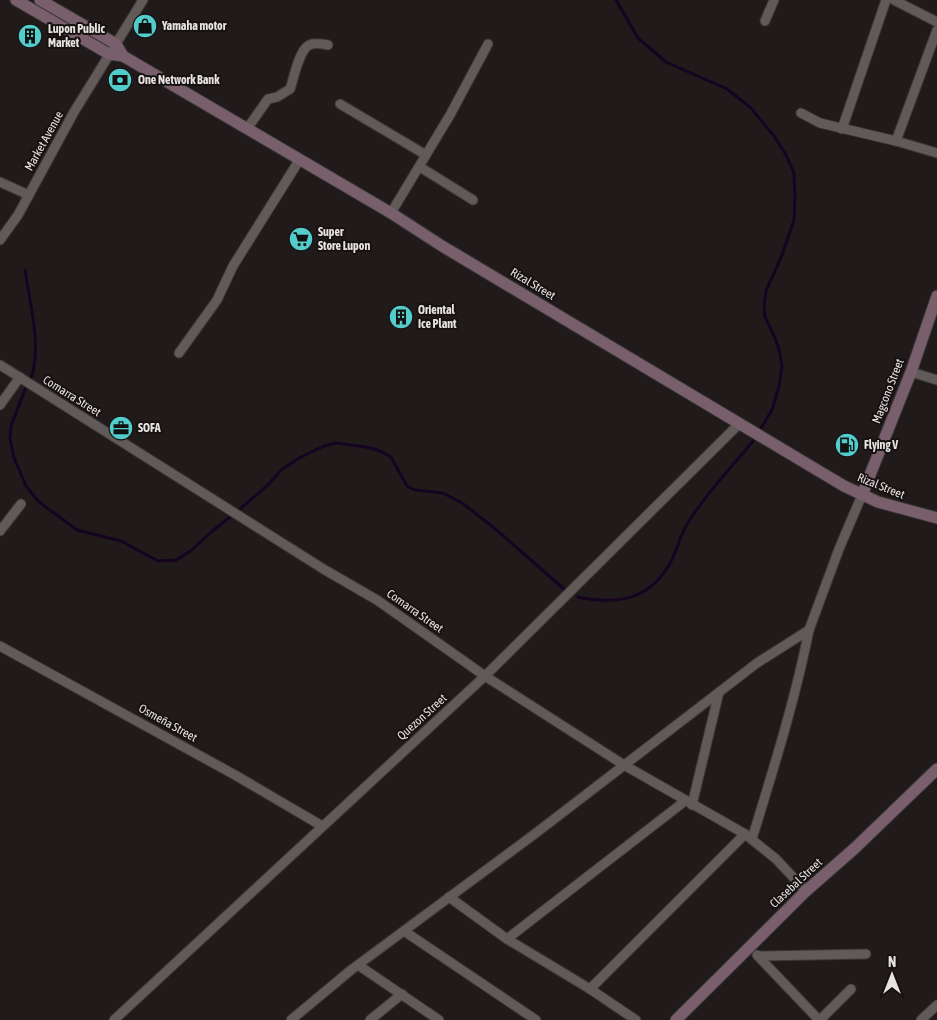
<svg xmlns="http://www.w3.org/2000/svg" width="937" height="1020" viewBox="0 0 937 1020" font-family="'Asap Condensed',sans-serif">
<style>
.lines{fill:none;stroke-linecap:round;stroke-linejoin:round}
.stream{stroke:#150421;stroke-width:3}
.street-casing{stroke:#3b3737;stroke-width:11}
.secondary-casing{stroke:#3b3737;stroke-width:13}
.street{stroke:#615a59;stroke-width:9}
.secondary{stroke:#795f6b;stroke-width:11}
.labels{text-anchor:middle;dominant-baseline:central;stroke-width:4;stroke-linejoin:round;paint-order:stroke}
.poi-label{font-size:12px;font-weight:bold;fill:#e7e3e3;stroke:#171111;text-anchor:start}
.street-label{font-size:12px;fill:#e7e3e3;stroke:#171111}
</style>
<rect width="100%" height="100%" fill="#211a1a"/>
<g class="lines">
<g class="stream">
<polyline points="616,0 638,38 666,62 727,89 751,108 774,136 785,153 794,173 795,197 794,220 782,255 766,291 764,307 765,317 776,340 780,353 782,367 779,386 772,410 760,430"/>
<path d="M25 270C30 304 42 346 31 379"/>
<polyline points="26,387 11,426 10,439 14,458 26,486 39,502 77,530 121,541 158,561 176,560 192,550 210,533 230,517"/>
<polyline points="240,509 268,485 281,470 301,457 324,446 336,443 366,447 380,451 391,457 407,486 415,490 443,493 462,503 493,527 564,589"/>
<path d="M578 597C617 605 650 600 670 563 678 549 680 534 689 521 707 492 732 467 753 441"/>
</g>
<g class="street-casing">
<g id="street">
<polyline points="894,0 937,22"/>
<polyline points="765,21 774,0"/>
<polyline points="340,104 426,155"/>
<polyline points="801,113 820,123 896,141 937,153"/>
<path d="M247 129 268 99 277 97 290 89C294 79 299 46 312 44 317 43 323 44 328 45"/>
<polyline points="842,129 886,0"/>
<polyline points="896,141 937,30"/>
<polyline points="420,167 473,200"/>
<polyline points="0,182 29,195"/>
<polyline points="391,213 450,115 488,44"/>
<polyline points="0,240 18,215 74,112 143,0"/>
<polyline points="179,353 217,300 233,266 300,159"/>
<polyline points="0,365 325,570 377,600 485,676 624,765 745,834 776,859 806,891"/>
<polyline points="911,372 937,380"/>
<polyline points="0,405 20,377"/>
<polyline points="0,531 21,504"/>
<polyline points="809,630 839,549 862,495"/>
<polyline points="0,646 235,775 322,826"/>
<polyline points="692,805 719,692"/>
<polyline points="449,897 507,939 590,989 636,1020"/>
<polyline points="404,931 536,1020"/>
<polyline points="507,939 685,801"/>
<polyline points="757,955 819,1020"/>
<polyline points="758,956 866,954"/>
<polyline points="358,965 439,1020"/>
<polyline points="590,989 745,834"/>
<polyline points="114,1020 485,676 739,424"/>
<path d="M291 1020 351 970 536 833 757 663 809 630C795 701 773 770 752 839"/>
<polyline points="370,1020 402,994"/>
<polyline points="820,1020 851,989"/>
<polyline points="921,1020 937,1005"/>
</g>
</g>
<g class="secondary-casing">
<g id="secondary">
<polyline points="16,0 109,54 123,56 391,213 442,246 844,486 878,502 937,518"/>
<polyline points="40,0 116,44 123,56"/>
<polyline points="862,495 911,372 937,296"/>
<polyline points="676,1020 806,891 855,848 937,769"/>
</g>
</g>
<use href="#street" class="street"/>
<use href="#secondary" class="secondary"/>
</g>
<defs>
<g id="shop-disc" transform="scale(1.25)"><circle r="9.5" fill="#52cdcc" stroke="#171111"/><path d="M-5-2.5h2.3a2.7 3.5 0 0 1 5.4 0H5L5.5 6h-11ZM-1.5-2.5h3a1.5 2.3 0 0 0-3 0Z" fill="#111"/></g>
<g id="building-disc" transform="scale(1.25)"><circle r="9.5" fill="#52cdcc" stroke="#171111"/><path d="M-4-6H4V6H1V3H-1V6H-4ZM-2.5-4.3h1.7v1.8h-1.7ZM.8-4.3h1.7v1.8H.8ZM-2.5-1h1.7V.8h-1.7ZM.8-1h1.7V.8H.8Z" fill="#111"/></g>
<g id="bank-disc" transform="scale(1.25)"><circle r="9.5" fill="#52cdcc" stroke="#171111"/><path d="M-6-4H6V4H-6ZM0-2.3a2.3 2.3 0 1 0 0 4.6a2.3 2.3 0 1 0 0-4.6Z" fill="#111"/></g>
<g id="supermarket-disc" transform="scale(1.25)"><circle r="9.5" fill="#52cdcc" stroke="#171111"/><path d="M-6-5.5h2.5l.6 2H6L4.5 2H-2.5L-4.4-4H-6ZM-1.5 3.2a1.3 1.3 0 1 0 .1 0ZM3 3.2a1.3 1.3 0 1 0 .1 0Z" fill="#111"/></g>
<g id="office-disc" transform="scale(1.25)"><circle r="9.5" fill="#52cdcc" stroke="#171111"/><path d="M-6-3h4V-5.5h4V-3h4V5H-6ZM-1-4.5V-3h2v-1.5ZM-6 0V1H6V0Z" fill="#111"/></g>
<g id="fuel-disc" transform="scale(1.25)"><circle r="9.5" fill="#52cdcc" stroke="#171111"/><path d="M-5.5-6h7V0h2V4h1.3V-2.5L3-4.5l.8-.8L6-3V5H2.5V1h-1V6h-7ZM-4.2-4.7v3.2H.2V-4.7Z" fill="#111"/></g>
</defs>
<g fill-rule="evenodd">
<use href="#shop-disc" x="145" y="26"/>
<use href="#building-disc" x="30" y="36"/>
<use href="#bank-disc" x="120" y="80"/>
<use href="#supermarket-disc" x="301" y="239"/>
<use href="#building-disc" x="401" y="317"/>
<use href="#office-disc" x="121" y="428"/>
<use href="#fuel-disc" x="847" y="445"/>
</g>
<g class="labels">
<g class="poi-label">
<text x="162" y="26">Yamaha motor</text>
<text x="48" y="29">Lupon Public<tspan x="48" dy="14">Market</tspan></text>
<text x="138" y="80">One Network Bank</text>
<text x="318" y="232">Super<tspan x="318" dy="14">Store Lupon</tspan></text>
<text x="418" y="310">Oriental<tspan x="418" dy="14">Ice Plant</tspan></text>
<text x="138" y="428">SOFA</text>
<text x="864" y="445">Flying V</text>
</g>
<g class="street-label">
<text transform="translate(44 141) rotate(-61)">Market Avenue</text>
<text transform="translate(533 284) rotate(31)">Rizal Street</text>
<text transform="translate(888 391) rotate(-69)">Magcono Street</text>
<text transform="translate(72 396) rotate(32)">Comarra Street</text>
<text transform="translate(881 486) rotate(22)">Rizal Street</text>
<text transform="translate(415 611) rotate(35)">Comarra Street</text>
<text transform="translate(422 717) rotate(-42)">Quezon Street</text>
<text transform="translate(168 723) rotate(29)">Osmeña Street</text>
<text transform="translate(796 883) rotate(-43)">Clasebal Street</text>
</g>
</g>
<g transform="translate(892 975)" stroke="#171111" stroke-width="4" paint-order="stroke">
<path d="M0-4L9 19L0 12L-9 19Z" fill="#e7e3e3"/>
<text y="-8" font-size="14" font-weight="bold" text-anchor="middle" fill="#e7e3e3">N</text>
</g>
</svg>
